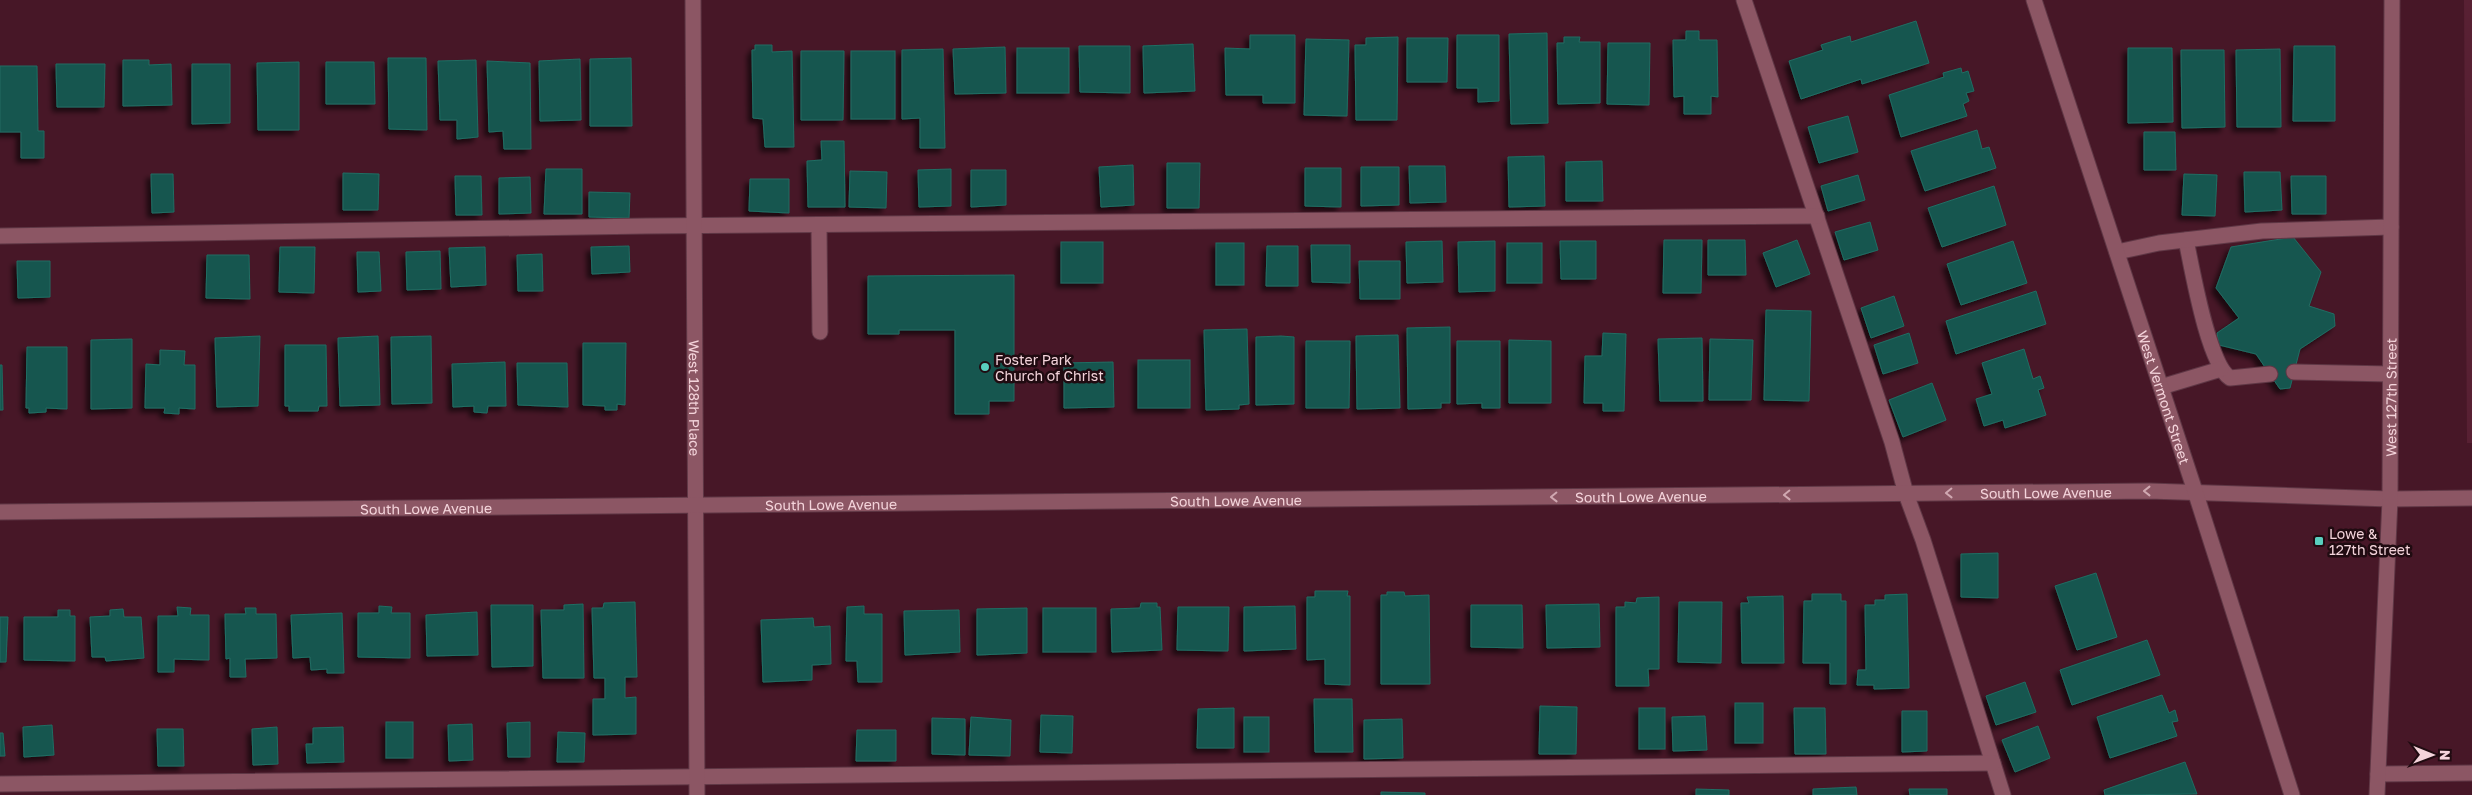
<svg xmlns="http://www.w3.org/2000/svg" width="2472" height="795" viewBox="0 0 2472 795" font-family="'Golos Text',sans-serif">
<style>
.built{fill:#582033}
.building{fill:#15574f;stroke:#206d63;filter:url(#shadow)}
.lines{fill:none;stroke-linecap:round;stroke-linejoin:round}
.service-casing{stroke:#5f3745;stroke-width:17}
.minor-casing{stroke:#5f3745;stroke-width:17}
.tertiary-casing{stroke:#5f3745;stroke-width:17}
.secondary-casing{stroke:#5f3745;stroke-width:17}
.service{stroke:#8c5664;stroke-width:15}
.minor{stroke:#8c5664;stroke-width:15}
.tertiary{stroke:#8c5664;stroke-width:15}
.secondary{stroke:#8c5664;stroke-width:15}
.oneway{stroke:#d0a8b1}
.poi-dot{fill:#59cebe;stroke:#200b11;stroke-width:2}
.labels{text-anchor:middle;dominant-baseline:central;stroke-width:5;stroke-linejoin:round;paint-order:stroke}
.poi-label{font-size:14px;fill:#f4d4db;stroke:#200b11;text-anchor:start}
.street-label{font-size:14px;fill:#f4d4db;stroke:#200b11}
</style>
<defs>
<filter id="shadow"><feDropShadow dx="-4.5" dy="4.5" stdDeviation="2.5" flood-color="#0009"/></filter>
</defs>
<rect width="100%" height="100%" fill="#471727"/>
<polygon class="built" points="2464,0 2472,0 2472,443 2467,443"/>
<g class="building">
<polygon points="1916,21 1929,63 1862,84 1861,79 1801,99 1789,61 1823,50 1821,45 1850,36 1851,42"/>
<polygon points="1686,31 1699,31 1699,40 1717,40 1718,97 1711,96 1711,114 1684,114 1684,96 1674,97 1673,40 1686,40"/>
<polygon points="1547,33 1548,123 1511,124 1509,34"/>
<polygon points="1250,35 1295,35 1295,103 1263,103 1263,95 1226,95 1225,48 1250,49"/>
<polygon points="1457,35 1499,35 1499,101 1478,102 1478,88 1457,88"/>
<polygon points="1398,37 1397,120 1356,120 1355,45 1366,45 1366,38"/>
<polygon points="1564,37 1580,37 1579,42 1600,42 1600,103 1558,104 1557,43 1564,43"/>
<polygon points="1407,38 1448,38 1447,82 1407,82"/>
<polygon points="1306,39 1349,40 1347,116 1304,115"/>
<polygon points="1608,43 1650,43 1649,105 1607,104"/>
<polygon points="1193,44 1195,91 1144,93 1143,46"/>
<polygon points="755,45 772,45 772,52 792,51 794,147 765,147 763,119 753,118 752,50 755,50"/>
<polygon points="1079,46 1130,46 1130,93 1080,92"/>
<polygon points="2294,46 2335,46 2335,121 2293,121"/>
<polygon points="1005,47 1006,93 955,94 953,49"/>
<rect x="1017" y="48" width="52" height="45"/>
<polygon points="2128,48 2172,48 2173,122 2128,123"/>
<polygon points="943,49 945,148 920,148 920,118 902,119 902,50"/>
<polygon points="2280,49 2281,127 2237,127 2236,50"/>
<polygon points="2181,50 2224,50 2225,127 2182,128"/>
<polygon points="801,51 844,51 843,120 801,120"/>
<rect x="851" y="51" width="44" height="68"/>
<polygon points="388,58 426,58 427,130 389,129"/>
<polygon points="631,58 632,126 590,126 590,59"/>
<polygon points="580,59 581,120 540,121 539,61"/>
<polygon points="123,60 149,60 149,65 171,64 172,105 123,106"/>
<polygon points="476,60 478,137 457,139 457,120 440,120 438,61"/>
<polygon points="487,61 530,63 531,149 504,149 503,131 489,132"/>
<polygon points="299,62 299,130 258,130 257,63"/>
<polygon points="326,62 374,62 375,104 326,104"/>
<polygon points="56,64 105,64 104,107 57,107"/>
<polygon points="192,64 230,64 230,123 192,124"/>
<polygon points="0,66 37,66 38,131 44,131 44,158 21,158 21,132 0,132"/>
<polygon points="1961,68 1962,73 1968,71 1974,91 1966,93 1969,101 1963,104 1967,116 1901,137 1889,95 1944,77 1943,73"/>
<polygon points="1848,116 1858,152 1819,163 1808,127"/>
<polygon points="1977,130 1982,149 1989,147 1996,168 1925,191 1911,151"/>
<polygon points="2144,132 2175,132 2176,170 2144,170"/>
<polygon points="821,141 844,141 845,207 808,207 807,161 822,160"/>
<polygon points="1544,156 1545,206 1509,207 1508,157"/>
<polygon points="1602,161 1603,201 1566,201 1566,162"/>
<polygon points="1167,163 1200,163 1199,208 1167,208"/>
<polygon points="1133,165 1134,205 1101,207 1099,167"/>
<polygon points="1409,166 1445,166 1446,202 1410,203"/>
<polygon points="1361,167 1399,167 1399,205 1361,206"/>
<polygon points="1305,168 1341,168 1341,207 1305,206"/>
<polygon points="546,169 582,169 582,214 544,214"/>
<polygon points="951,169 951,206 919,207 918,170"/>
<polygon points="971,170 1006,170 1006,205 971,207"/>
<polygon points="850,171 887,172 886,208 849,207"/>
<polygon points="2244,172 2280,172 2282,210 2245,212"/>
<polygon points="343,173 379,174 378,210 343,210"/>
<polygon points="151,174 173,174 174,212 152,213"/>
<polygon points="2184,174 2217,175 2215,216 2182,215"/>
<polygon points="1858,175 1865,200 1828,211 1821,186"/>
<polygon points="455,176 481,176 482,215 456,215"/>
<polygon points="2291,176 2326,176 2326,214 2292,214"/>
<polygon points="530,177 531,213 499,214 499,178"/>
<polygon points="750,179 789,179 789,213 749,211"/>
<polygon points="1994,186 2006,225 1942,247 1928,208"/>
<polygon points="589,192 630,193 629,218 589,217"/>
<polygon points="1870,222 1878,250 1844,260 1835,232"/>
<polygon points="2293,237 2321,272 2309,306 2334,314 2335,326 2300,349 2290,388 2280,389 2256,354 2219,345 2217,333 2239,318 2216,288 2231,247"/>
<polygon points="1664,240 1702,240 1701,293 1663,293"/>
<polygon points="1708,240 1745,240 1746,275 1708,275"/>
<polygon points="1797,240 1810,274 1776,287 1763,253"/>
<polygon points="1442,241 1443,282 1407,283 1406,242"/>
<polygon points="1495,241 1495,291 1459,292 1458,242"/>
<polygon points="1560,241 1596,241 1596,279 1561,279"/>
<polygon points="2013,241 2027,283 1961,305 1947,264"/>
<rect x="1061" y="242" width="42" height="41"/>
<rect x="1216" y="243" width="28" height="42"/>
<rect x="1507" y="243" width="35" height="40"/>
<polygon points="1311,245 1350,245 1350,283 1312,282"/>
<polygon points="629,246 630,272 592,274 591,247"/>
<polygon points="1267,246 1298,246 1298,286 1266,286"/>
<polygon points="280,247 315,247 314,293 279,292"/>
<polygon points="485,247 486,285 451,287 449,248"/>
<polygon points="440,251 441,289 407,290 406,252"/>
<polygon points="357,252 379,252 381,291 358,292"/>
<polygon points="542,254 543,291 518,291 517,255"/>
<polygon points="207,255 249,255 250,299 206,298"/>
<polygon points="17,261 50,261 50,297 18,298"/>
<polygon points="1359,261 1400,261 1400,299 1360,299"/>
<polygon points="1014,275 1014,401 989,401 989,414 955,414 955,330 899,330 899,334 868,334 868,276"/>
<polygon points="2036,291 2046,324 1956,354 1946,321"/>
<polygon points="1894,296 1904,326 1871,338 1861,308"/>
<polygon points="1766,310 1811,311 1809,401 1764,400"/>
<polygon points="1450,327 1450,403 1441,403 1441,408 1408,409 1407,328"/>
<polygon points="1247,329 1249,404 1239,405 1239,409 1206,410 1204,330"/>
<polygon points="1603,333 1626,334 1624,411 1603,411 1603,403 1584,403 1585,356 1602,356"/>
<polygon points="1909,333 1918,363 1883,374 1874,345"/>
<polygon points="1398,335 1400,408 1357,409 1356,336"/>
<polygon points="260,336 258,406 217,407 215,338"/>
<polygon points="378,336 380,405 340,406 338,338"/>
<polygon points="431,336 432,403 392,404 391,337"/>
<polygon points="1281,336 1294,337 1294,404 1256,405 1256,337"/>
<polygon points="1702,338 1703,401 1660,401 1658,339"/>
<polygon points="132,339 132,408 91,409 91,340"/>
<polygon points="1710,339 1753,340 1751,400 1709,400"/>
<polygon points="1509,340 1551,341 1551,403 1509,403"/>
<polygon points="1306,341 1350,341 1349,408 1306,408"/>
<polygon points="1457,341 1500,341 1500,408 1482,408 1482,403 1457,404"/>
<polygon points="583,343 626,343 625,405 617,404 617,410 605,410 605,406 583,405"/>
<polygon points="285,345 326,345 327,406 319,406 318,411 289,411 289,406 285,406"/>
<polygon points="27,347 67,347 67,409 46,408 46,412 29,413 29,408 26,408"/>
<polygon points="2024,349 2033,379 2040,376 2044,388 2038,390 2046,415 2005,428 2003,420 1984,426 1976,399 1992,394 1982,363"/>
<polygon points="160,350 185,351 184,365 195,365 195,409 179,408 179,414 164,413 165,408 145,408 146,364 160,365"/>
<rect x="1138" y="360" width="52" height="48"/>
<polygon points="505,362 506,406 488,406 487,413 474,412 474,406 453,407 452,364"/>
<polygon points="1113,362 1114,407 1064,408 1064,363"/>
<polygon points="517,363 567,363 568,407 518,405"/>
<polygon points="0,365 2,365 3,410 0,410"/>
<polygon points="1932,383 1946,420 1903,437 1889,400"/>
<polygon points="1998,553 1998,598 1961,597 1961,554"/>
<polygon points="2096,573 2117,637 2077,650 2055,586"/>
<polygon points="1315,591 1348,591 1347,596 1350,596 1350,685 1325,684 1325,659 1307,660 1307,597 1315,597"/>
<polygon points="1387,592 1404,592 1405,596 1429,595 1430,684 1381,684 1381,595 1387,595"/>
<polygon points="1812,594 1841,594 1841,601 1846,601 1846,684 1830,684 1830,663 1803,663 1804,601 1812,601"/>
<polygon points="1907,594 1909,688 1874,689 1874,685 1857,685 1858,670 1866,670 1865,605 1875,605 1875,600 1885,600 1885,595"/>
<polygon points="1783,596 1784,663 1742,663 1741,603 1749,603 1747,597"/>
<polygon points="1659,597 1659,669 1648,669 1649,686 1616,686 1616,607 1625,607 1625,602 1636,603 1637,598"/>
<polygon points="635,602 637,677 625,677 625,698 636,697 636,734 593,735 593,699 605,699 605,678 594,678 592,608 603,608 604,603"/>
<polygon points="1679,602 1722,602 1721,663 1678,662"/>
<polygon points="1141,603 1157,603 1157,607 1160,607 1162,650 1112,652 1111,609 1140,608"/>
<polygon points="583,604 584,678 543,678 541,610 564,610 564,605"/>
<polygon points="1599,604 1600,647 1547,648 1546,605"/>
<polygon points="491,605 533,605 533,666 492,667"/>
<polygon points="1471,605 1522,605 1523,648 1471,647"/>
<polygon points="379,606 392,607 391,613 410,613 410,658 358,657 358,613 379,613"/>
<polygon points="864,606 864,614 882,614 882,682 858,682 857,661 846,661 847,607"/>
<polygon points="1295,606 1296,649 1244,651 1244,607"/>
<polygon points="177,607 191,608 190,615 209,615 209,660 174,659 174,672 158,672 158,616 178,616"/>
<polygon points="1178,607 1229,607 1228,651 1177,650"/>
<polygon points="245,608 256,608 256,614 276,614 277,658 245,659 246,677 230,677 230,658 226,659 225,614 246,614"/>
<polygon points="1027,608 1027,653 977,655 977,609"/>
<rect x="1043" y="608" width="53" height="44"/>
<polygon points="123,609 124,617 141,617 144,658 106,661 105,657 92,657 90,617 110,616 110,610"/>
<polygon points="58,610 70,610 70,616 75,616 75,661 24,660 24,617 58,617"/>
<polygon points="959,610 960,652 905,655 904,611"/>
<polygon points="477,612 478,655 427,656 426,615"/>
<polygon points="342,613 344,673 327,673 327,669 311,670 310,657 293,658 291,615"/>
<polygon points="0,617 8,617 6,662 0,662"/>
<polygon points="813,618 814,627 830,626 831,664 812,665 812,680 763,682 761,620"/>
<polygon points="2147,640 2160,675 2072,705 2060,670"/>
<polygon points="2025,682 2036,712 1996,725 1986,696"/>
<polygon points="2162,695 2169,713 2175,710 2178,721 2172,722 2177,736 2110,758 2097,717"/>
<polygon points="1314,699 1352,699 1353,752 1315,752"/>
<rect x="1735" y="703" width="28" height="40"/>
<polygon points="1540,706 1577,707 1576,754 1539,754"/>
<polygon points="1234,708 1234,748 1197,748 1198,709"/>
<rect x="1639" y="708" width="26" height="41"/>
<polygon points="1794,708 1825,708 1826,754 1795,754"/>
<polygon points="1902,711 1927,711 1927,751 1902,752"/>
<polygon points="1041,715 1073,716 1072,753 1040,752"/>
<polygon points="1705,716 1707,750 1673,751 1672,717"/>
<polygon points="971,717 1011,720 1010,756 969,755"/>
<rect x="1244" y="717" width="25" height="35"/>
<polygon points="932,718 965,719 965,755 932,754"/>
<polygon points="1402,719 1403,758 1364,759 1364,720"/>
<rect x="386" y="722" width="27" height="36"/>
<polygon points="530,722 530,757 508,757 507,723"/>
<polygon points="472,724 473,760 449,761 448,725"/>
<polygon points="52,725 54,755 24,757 23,727"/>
<polygon points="2038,726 2050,758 2015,772 2002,740"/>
<polygon points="277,727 278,764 253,765 252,729"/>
<polygon points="343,727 344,762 307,763 306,744 313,744 313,728"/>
<polygon points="157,729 183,729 184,766 158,766"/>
<polygon points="857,730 896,730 896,761 856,761"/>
<polygon points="558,732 585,733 584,762 557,762"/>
<polygon points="0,733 3,733 5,756 0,756"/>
<polygon points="2185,762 2197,794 2105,795 2104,790"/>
<polygon points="1856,787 1857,795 1813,795 1813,789"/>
<polygon points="1696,789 1729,790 1729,795 1696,795"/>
<polygon points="1909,789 1947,789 1947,795 1910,795"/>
<polygon points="1381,792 1425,793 1425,795 1381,795"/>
</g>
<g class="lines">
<g class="service-casing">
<g id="service">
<polyline points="1744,0 1892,442 1906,494 1923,540 2003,795"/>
<polyline points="819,226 820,332"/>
<polyline points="0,236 646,226 1817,216"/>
<path d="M2186 240C2192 268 2208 364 2230 378L2270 374"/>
<polyline points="2117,252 2159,243 2262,231 2391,227"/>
<polyline points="2294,372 2390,374"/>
<polyline points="2161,387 2221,369"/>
<polyline points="2378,774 2472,773"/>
<polyline points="0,784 1993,763"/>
</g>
</g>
<g class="minor-casing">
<g id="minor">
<path id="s1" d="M693 0 697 795"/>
<path id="s2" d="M0 512 2149 491 2390 499 2472 498"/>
</g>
</g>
<g class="tertiary-casing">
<g id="tertiary">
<path id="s3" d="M2034 0 2195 491 2292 795"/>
</g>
</g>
<g class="secondary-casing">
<g id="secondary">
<path id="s4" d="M2377 795 2390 499 2392 0"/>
</g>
</g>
<use href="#service" class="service"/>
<use href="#minor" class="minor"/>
<use href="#tertiary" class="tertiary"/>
<use href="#secondary" class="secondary"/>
</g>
<defs><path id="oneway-chevron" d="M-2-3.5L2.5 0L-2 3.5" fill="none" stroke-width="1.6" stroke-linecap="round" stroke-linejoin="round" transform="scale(1.25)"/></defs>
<g class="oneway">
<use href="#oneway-chevron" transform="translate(2147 491) rotate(180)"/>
<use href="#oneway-chevron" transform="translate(1949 493) rotate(179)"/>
<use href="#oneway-chevron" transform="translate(1787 495) rotate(179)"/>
<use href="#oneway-chevron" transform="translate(1554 497) rotate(179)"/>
</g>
<g class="poi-dot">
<circle cx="985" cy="367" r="5"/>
<rect x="2314" y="536" width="10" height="10" rx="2.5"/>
</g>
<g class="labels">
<g class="poi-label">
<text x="995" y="359">Foster Park<tspan x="995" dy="16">Church of Christ</tspan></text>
<text x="2329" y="533">Lowe &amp;<tspan x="2329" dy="16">127th Street</tspan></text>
</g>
<g class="street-label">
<text stroke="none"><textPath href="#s3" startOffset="418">West Vermont Street</textPath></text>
<text stroke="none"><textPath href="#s1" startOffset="398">West 128th Place</textPath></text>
<text stroke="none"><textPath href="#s4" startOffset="398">West 127th Street</textPath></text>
<text stroke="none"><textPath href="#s2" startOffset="2046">South Lowe Avenue</textPath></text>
<text stroke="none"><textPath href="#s2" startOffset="1641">South Lowe Avenue</textPath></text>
<text stroke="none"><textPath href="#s2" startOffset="1236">South Lowe Avenue</textPath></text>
<text stroke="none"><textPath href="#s2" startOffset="831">South Lowe Avenue</textPath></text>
<text stroke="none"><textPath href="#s2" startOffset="426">South Lowe Avenue</textPath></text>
</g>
</g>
<g transform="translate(2432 755) rotate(91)" stroke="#200b11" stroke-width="4" paint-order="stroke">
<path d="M0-4L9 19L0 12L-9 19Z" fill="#f4d4db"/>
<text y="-8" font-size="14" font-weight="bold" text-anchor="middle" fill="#f4d4db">N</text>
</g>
</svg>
